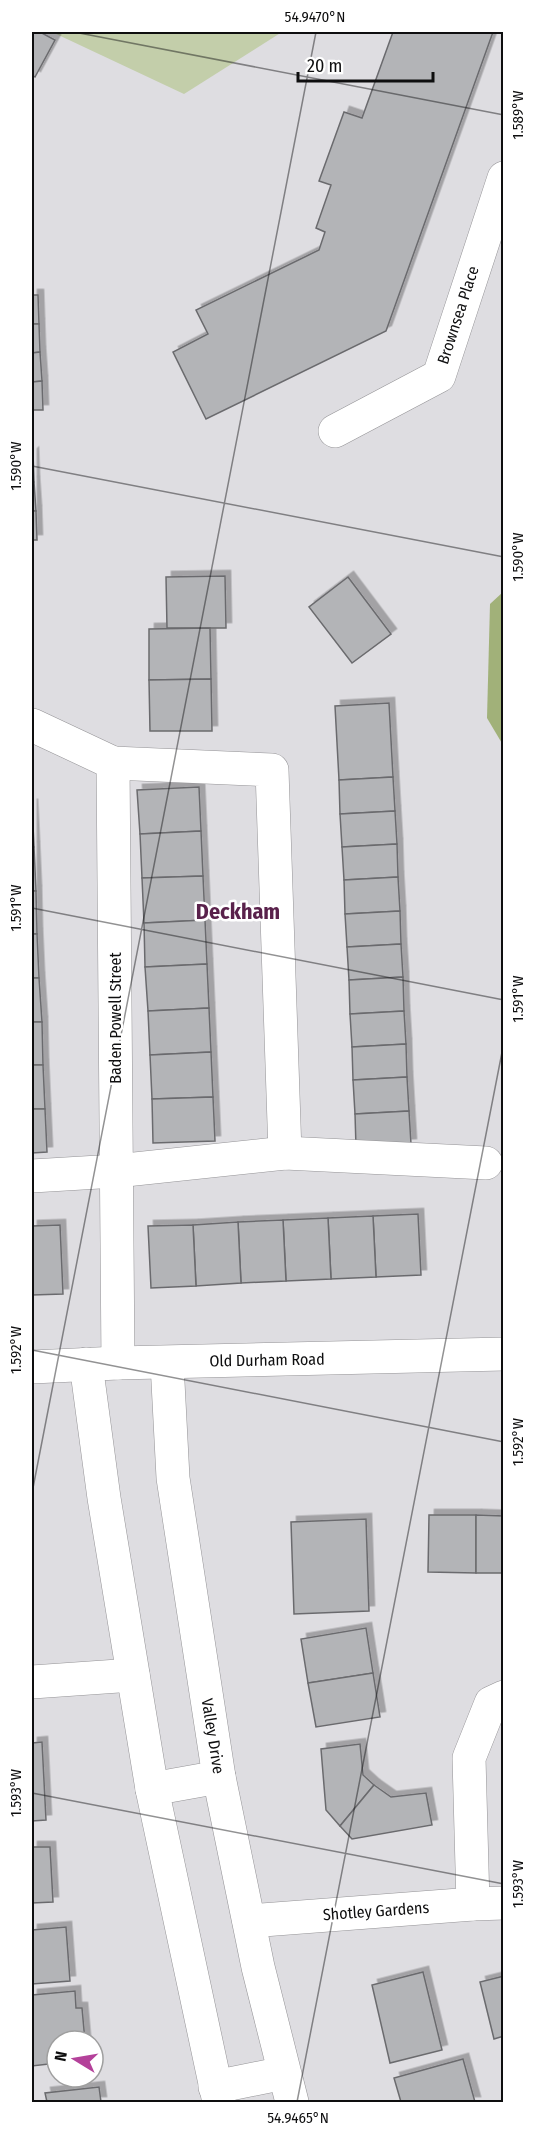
<svg xmlns="http://www.w3.org/2000/svg" width="535" height="2134" viewBox="0 0 535 2134" font-family="'Fira Sans Condensed',sans-serif">
<style>
.green{fill:#c3ceaa}
.forest{fill:#a1b179}
.building{fill:#b3b4b7;stroke:#6b6b6e;stroke-width:1.5;filter:url(#shadow)}
.lines{fill:none;stroke-linecap:round;stroke-linejoin:round}
.minor-casing{stroke:#949396;stroke-width:34}
.major-casing{stroke:#949396;stroke-width:34}
.minor{stroke:#fff;stroke-width:33}
.major{stroke:#fff;stroke-width:33}
.ticks{fill:none;stroke:#0e0e0f;stroke-width:1.5;stroke-opacity:0.45}
.labels{text-anchor:middle;dominant-baseline:central;stroke-width:5;stroke-linejoin:round;paint-order:stroke}
.street-label{font-size:16px;fill:#0e0e0f;stroke:#fff}
.district-label{font-size:22px;font-weight:bold;fill:#59214b;stroke:#fff}
.neatline{fill:none;stroke:#0e0e0f;stroke-width:2}
.ticks-label{font-size:15px;text-anchor:middle;fill:#0e0e0f}
</style>
<defs>
<filter id="shadow"><feDropShadow dx="5.5" dy="-5.5" stdDeviation="0" flood-color="#0004"/></filter>
</defs>
<rect width="100%" height="100%" fill="#dedde1"/>
<polygon class="green" points="52,32 282,32 184,94"/>
<polygon class="forest" points="503,592 503,745 487,718 490,604"/>
<g class="building">
<polygon points="32,32 40,32 55,40 35,77 32,75"/>
<polygon points="393,32 493,32 386,331 206,419 173,352 208,334 196,310 319,250 325,232 316,228 331,185 319,181 344,112 362,118"/>
<polygon points="32,295 38,295 39,324 32,324"/>
<polygon points="32,324 39,324 40,352 32,353"/>
<polygon points="40,352 42,381 32,382 32,353"/>
<polygon points="42,381 43,410 32,410 32,382"/>
<polygon points="33,453 34,482 32,482 32,454"/>
<polygon points="32,482 34,482 36,511 32,511"/>
<polygon points="32,511 36,511 37,540 32,540"/>
<polygon points="225,576 226,628 167,628 166,577"/>
<polygon points="348,577 391,634 352,663 309,607"/>
<polygon points="210,628 211,679 149,680 149,629"/>
<polygon points="211,679 212,731 150,731 149,680"/>
<polygon points="389,703 393,777 339,780 335,706"/>
<polygon points="393,777 395,811 340,814 339,780"/>
<polygon points="199,787 201,831 140,834 137,790"/>
<polygon points="32,804 34,847 32,847"/>
<polygon points="395,811 397,844 342,847 340,814"/>
<polygon points="201,831 203,876 142,878 140,834"/>
<polygon points="397,844 398,877 344,880 342,847"/>
<polygon points="32,847 34,847 36,891 32,891"/>
<polygon points="203,876 205,920 144,923 142,878"/>
<polygon points="398,877 400,911 345,914 344,880"/>
<polygon points="32,891 36,891 37,934 32,934"/>
<polygon points="400,911 401,944 347,947 345,914"/>
<polygon points="205,920 207,964 145,967 144,923"/>
<polygon points="32,934 37,934 39,978 32,978"/>
<polygon points="401,944 403,977 349,980 347,947"/>
<polygon points="207,964 209,1008 148,1011 145,967"/>
<polygon points="403,977 404,1011 350,1014 349,980"/>
<polygon points="32,978 39,978 42,1022 32,1022"/>
<polygon points="209,1008 211,1052 150,1055 148,1011"/>
<polygon points="404,1011 406,1044 352,1047 350,1014"/>
<polygon points="32,1022 42,1022 43,1065 32,1065"/>
<polygon points="406,1044 407,1077 353,1080 352,1047"/>
<polygon points="211,1052 213,1097 152,1099 150,1055"/>
<polygon points="32,1065 43,1065 45,1109 32,1109"/>
<polygon points="407,1077 409,1111 355,1114 353,1080"/>
<polygon points="213,1097 215,1141 153,1143 152,1099"/>
<polygon points="32,1109 45,1109 47,1152 32,1153"/>
<polygon points="409,1111 411,1144 356,1147 355,1114"/>
<polygon points="418,1214 421,1275 376,1277 373,1216"/>
<polygon points="373,1216 376,1277 331,1279 328,1218"/>
<polygon points="328,1218 331,1279 286,1281 283,1220"/>
<polygon points="283,1220 286,1281 241,1283 238,1222"/>
<polygon points="238,1222 241,1283 196,1286 193,1225"/>
<polygon points="60,1225 63,1294 32,1295 32,1226"/>
<polygon points="193,1225 196,1286 151,1288 148,1226"/>
<polygon points="429,1515 476,1515 476,1573 428,1572"/>
<polygon points="476,1515 504,1516 504,1573 476,1573"/>
<polygon points="366,1519 369,1611 294,1614 291,1522"/>
<polygon points="366,1628 373,1673 308,1683 301,1639"/>
<polygon points="373,1673 380,1717 316,1727 308,1683"/>
<polygon points="42,1742 46,1820 32,1821 32,1743"/>
<polygon points="360,1744 363,1775 374,1785 340,1826 326,1810 321,1749"/>
<polygon points="374,1785 391,1797 426,1793 432,1825 352,1839 340,1826"/>
<polygon points="32,1847 50,1847 53,1902 32,1903"/>
<polygon points="66,1927 70,1981 32,1984 32,1930"/>
<polygon points="423,1972 442,2050 390,2063 372,1985"/>
<polygon points="504,1976 504,2036 494,2039 480,1982"/>
<polygon points="75,1991 76,2008 82,2008 85,2041 57,2041 57,2063 32,2066 32,1995"/>
<polygon points="463,2059 475,2102 401,2102 394,2078"/>
<polygon points="99,2087 101,2102 47,2102 45,2093"/>
</g>
<g class="lines">
<g class="minor-casing">
<g id="minor">
<polyline points="335,431 439,376 504,178"/>
<polyline points="32,725 113,763 118,1363"/>
<polyline points="113,763 272,770 285,1153"/>
<polyline points="32,1176 116,1171 285,1153 486,1163"/>
<polyline points="167,1363 173,1478 219,1777 258,1967 292,2102"/>
<polyline points="86,1364 104,1498 152,1789 219,2102"/>
<polyline points="32,1682 133,1675"/>
<polyline points="152,1789 219,1777"/>
<polyline points="473,1904 469,1758 491,1703 504,1697"/>
<polyline points="249,1921 473,1904 504,1903"/>
<polyline points="215,2087 284,2073"/>
</g>
</g>
<g class="major-casing">
<polyline id="major" points="32,1367 118,1363 504,1354"/>
</g>
<use href="#minor" class="minor"/>
<use href="#major" class="major"/>
</g>
<path class="ticks" d="M74 32 504 115M32 466 504 557M32 908 504 1000M32 1350 504 1442M32 1493 316 32M32 1793 504 1884M297 2102 504 1042"/>
<g class="labels">
<g class="street-label">
<text transform="translate(458 315) rotate(-72)">Brownsea Place</text>
<text transform="translate(115 1018) rotate(-90)">Baden Powell Street</text>
<text transform="translate(267 1360) rotate(-1)">Old Durham Road</text>
<text transform="translate(213 1736) rotate(81)">Valley Drive</text>
<text transform="translate(376 1911) rotate(-4)">Shotley Gardens</text>
</g>
<g class="district-label">
<text x="238" y="911">Deckham</text>
</g>
</g>
<rect width="535" height="2134" fill="none" stroke="#ffffff" stroke-width="66"/>
<g transform="translate(75 2059) rotate(281)"><circle r="28" fill="#ffffff" stroke="#9f9f9f" stroke-width="1.5"/>
<path d="M0-4.5L10 22L0 15L-10 22Z" fill="#b4419a"/>
<text y="-9" font-size="16" font-weight="bold" text-anchor="middle" fill="#0e0e0f">N</text>
</g>
<path d="M298 72v9h135v-9" fill="none" stroke="#0e0e0f" stroke-width="3"/>
<text x="307" y="72" font-size="18" fill="#0e0e0f" stroke="#ffffff" stroke-width="4.5" paint-order="stroke">20 m</text>
<rect x="33" y="33" width="469" height="2068" class="neatline"/>
<g class="ticks-label">
<text x="315" y="22">54.9470°N</text>
<text transform="translate(518 115) rotate(-90)" y="5">1.589°W</text>
<text transform="translate(16 466) rotate(-90)" y="5">1.590°W</text>
<text transform="translate(518 557) rotate(-90)" y="5">1.590°W</text>
<text transform="translate(16 908) rotate(-90)" y="5">1.591°W</text>
<text transform="translate(518 999) rotate(-90)" y="5">1.591°W</text>
<text transform="translate(16 1350) rotate(-90)" y="5">1.592°W</text>
<text transform="translate(518 1442) rotate(-90)" y="5">1.592°W</text>
<text transform="translate(16 1793) rotate(-90)" y="5">1.593°W</text>
<text transform="translate(518 1884) rotate(-90)" y="5">1.593°W</text>
<text x="298" y="2123">54.9465°N</text>
</g>
</svg>
